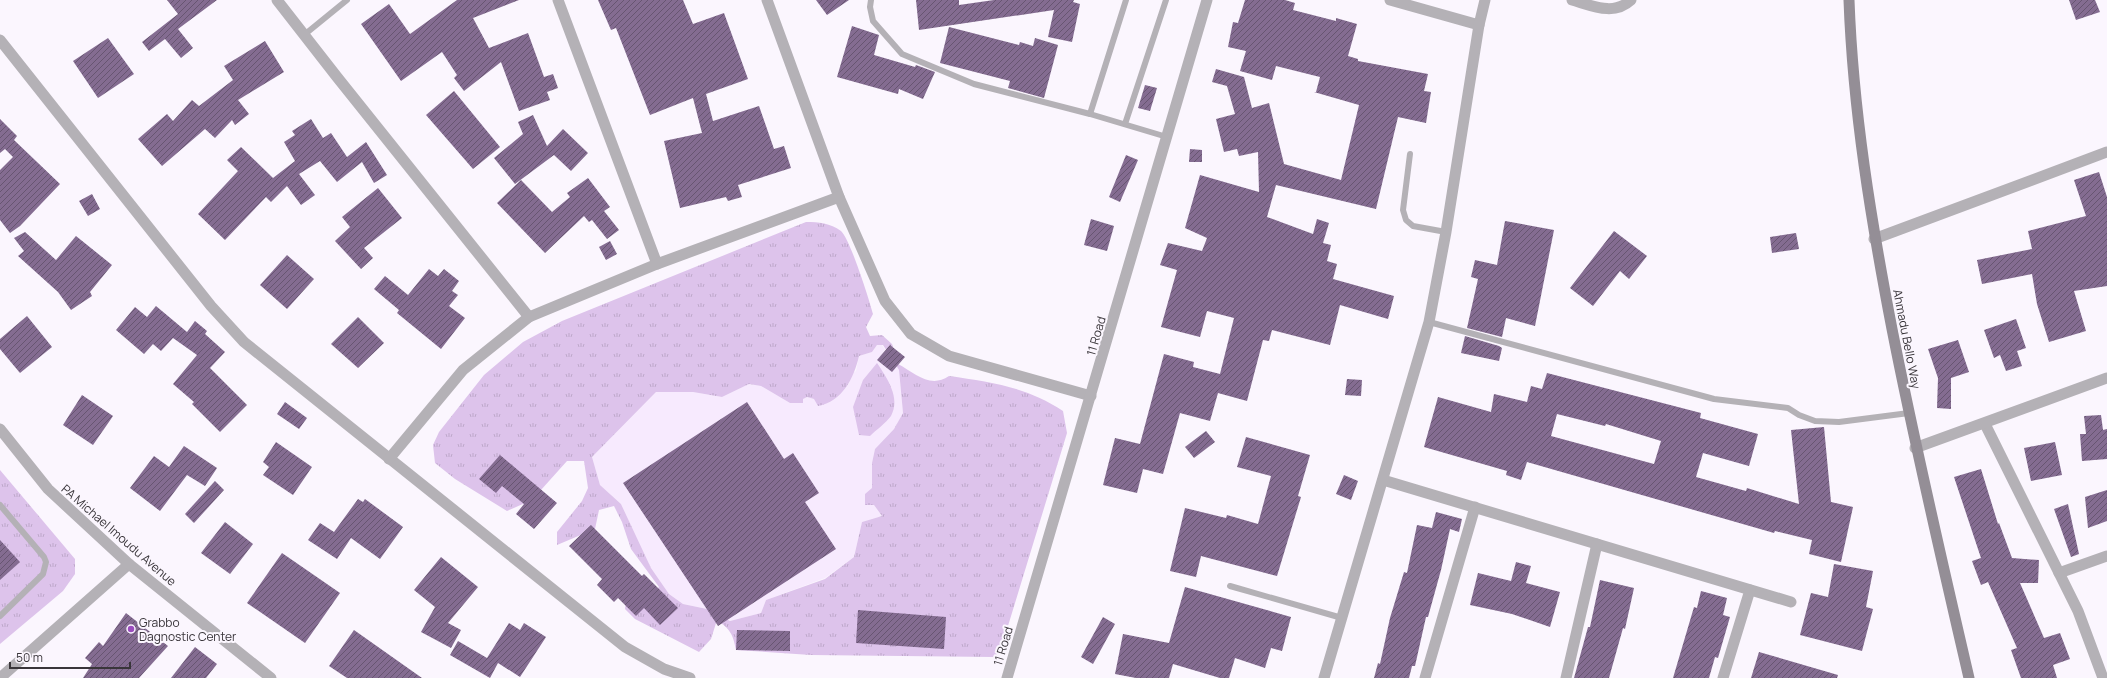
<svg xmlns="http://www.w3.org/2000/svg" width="2107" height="678" viewBox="0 0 2107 678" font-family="Manrope,sans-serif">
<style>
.built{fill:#f7eafe}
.grass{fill:url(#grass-tufts);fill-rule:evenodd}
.building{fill:url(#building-hatch);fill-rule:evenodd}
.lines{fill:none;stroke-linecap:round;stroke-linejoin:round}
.service{stroke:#b4b1b6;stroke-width:6}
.minor{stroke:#b4b1b6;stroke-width:11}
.tertiary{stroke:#b4b1b6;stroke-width:11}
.secondary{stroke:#948e96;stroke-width:11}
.poi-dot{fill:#9b4dbe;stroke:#fbf6fe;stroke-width:1.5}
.labels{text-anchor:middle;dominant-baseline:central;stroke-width:4;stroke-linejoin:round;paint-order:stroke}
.street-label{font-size:12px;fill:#39353a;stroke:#fbf6fe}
.poi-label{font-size:12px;fill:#39353a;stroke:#fbf6fe;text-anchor:start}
</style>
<defs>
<pattern id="grass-tufts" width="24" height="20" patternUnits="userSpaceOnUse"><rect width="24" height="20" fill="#ddc3eb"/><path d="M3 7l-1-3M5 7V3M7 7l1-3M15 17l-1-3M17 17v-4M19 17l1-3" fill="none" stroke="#bea8ca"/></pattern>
<pattern id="building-hatch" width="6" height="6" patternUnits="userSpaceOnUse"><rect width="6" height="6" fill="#846c91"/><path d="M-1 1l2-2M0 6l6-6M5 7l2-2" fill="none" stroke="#675571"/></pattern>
</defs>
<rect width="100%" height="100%" fill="#fbf6fe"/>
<polygon class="built" points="877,345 882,345 899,370 903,413 894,429 875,449 872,463 872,488 874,505 882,516 862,522 854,557 825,578 766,600 761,613 730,621 707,609 683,604 669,594 651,568 621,504 600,485 592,457 656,392 693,392 722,397 749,384 761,386 790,403 807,397 814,399 856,371 859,356 872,352"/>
<g class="grass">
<path d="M806 222C819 222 830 223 841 231 850 239 869 299 873 314L866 327 870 336 882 335 892 344 898 364C915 373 930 389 949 376 991 382 1027 387 1063 411L1067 433 1000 652 993 657 811 655 736 650C733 634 730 629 717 620L711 639 699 652 635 619 625 609 627 595 653 594 659 587 631 549 622 522 614 506 599 510 595 529 557 545V532L582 501 588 488 584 461H567L532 500 507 511 455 479 435 463 433 445 439 432 484 375 523 342 562 321ZM877 345H883L899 370 903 413 894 429 875 449 872 463V488L865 494V505H874L882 516 862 522 854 557 825 579 766 600 761 613 730 621 707 609 683 604 669 594 651 568 621 504 600 485 592 457 656 392H693L722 397 749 384 761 386 790 403H803V399L807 397 814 399 818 406C842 402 854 378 859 356L872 352Z"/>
<path d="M877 363C887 378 901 398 891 416 886 423 876 430 870 436L859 435 853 407 863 380Z"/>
<polygon points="0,470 75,559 75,574 63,591 0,644"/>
</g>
<g class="building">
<polygon points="167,0 217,0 178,29 193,48 181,58 165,39 149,51 142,42 178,14"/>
<polygon points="457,0 519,0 473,18 489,48 528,33 544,77 553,74 558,88 547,92 550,100 519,111 501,62 464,91 454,78 457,75 442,52 401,81 361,24 389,4 410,34"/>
<polygon points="598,0 683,0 693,24 724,13 748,79 706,94 713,121 759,106 774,149 784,146 791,168 738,185 742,197 728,201 726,197 680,208 664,141 702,133 693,98 650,115 616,28 611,30"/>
<polygon points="816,0 849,0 827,15"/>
<polygon points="916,0 959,0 959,5 994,0 1074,0 1073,2 1080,4 1072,42 1048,37 1054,10 919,30"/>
<polygon points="1245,0 1285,0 1295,3 1293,10 1336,21 1336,18 1357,24 1348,56 1358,59 1358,61 1428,74 1424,91 1431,92 1426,123 1398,117 1376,209 1276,185 1267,217 1313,234 1317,219 1329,223 1323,243 1331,245 1327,261 1337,264 1333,279 1394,296 1388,319 1340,305 1330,345 1272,330 1269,341 1263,340 1247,401 1218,393 1210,421 1180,413 1163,474 1143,469 1137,493 1103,485 1115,438 1140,444 1164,354 1194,362 1193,367 1220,374 1234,318 1207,311 1200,337 1161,327 1177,270 1160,265 1168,243 1202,251 1207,238 1185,228 1200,175 1259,192 1258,152 1239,156 1237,149 1224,152 1216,119 1235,114 1227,86 1212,82 1216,69 1244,77 1252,108 1269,103 1284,164 1341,180 1359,105 1314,92 1316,92 1320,77 1276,66 1272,80 1240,71 1246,51 1228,47 1233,22 1238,23"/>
<polygon points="2069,0 2095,0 2100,12 2076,20"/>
<polygon points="852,26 879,35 874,55 915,67 916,65 935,72 923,99 899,89 898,94 837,77"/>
<polygon points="949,27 1019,45 1020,42 1033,46 1035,38 1058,45 1044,98 1008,88 1010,81 940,63"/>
<polygon points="108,38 134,74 98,98 73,61"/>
<polygon points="265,41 284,72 238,100 249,114 235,125 232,120 215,138 205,129 162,166 138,139 167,114 173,121 192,100 199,106 233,80 224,66"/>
<polygon points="1145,85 1157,88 1150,111 1138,108"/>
<polygon points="454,91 500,147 473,169 426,115"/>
<polygon points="533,115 547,146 563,129 588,153 571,171 554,155 515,184 494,158 523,134 518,122"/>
<polygon points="0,119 17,136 14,140 60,184 20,226 10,233 0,220 0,170 13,157 5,149 0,153"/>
<polygon points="311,119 323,138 331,133 347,157 366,142 387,175 374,183 362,162 337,182 320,161 299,174 315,195 301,205 287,186 271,202 266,197 225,240 198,214 238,171 227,160 241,147 273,178 295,161 284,142 295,135 292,131"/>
<polygon points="1190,149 1202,150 1202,162 1189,162"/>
<polygon points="1126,155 1138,160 1120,202 1109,197"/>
<polygon points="2099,172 2107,197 2107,286 2074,291 2086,331 2049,342 2037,304 2032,274 1982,284 1977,260 2032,249 2028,231 2086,216 2074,180"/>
<polygon points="588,178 610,207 604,211 619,230 607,239 592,220 589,222 584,216 545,253 497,203 521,180 552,212 570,197 567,193"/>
<polygon points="378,188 402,218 364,248 373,258 361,269 335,241 350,227 342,217"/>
<polygon points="92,194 100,209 88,216 79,201"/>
<polygon points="1091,219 1114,226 1107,251 1084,245"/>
<polygon points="1505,221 1554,230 1535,326 1506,318 1502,337 1467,328 1478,279 1471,277 1475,260 1497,265"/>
<polygon points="1614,231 1647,256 1629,279 1620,271 1593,306 1570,288"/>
<polygon points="25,232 56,260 76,236 112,265 90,292 92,296 71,310 58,292 18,256 24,251 14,238"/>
<polygon points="1796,233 1799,249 1772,253 1770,237"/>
<polygon points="610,241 617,254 606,260 599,247"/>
<polygon points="287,255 314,279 287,309 260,285"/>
<polygon points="429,269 438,276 444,269 459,281 452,291 458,295 449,306 465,318 441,349 397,313 399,310 374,289 385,276 408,295"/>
<polygon points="156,306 187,332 195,321 207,331 205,334 225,352 210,368 247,405 220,432 192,404 194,402 173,384 197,355 173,338 161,351 153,344 144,354 116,330 135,307 147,317"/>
<polygon points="27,316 52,347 20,373 0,349 0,339"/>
<polygon points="358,317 384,343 358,368 331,344"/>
<polygon points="2016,319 2026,348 2017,351 2022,366 2006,371 2000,355 1994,358 1984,330"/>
<polygon points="1465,336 1499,346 1502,348 1499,361 1461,353"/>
<polygon points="1958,340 1969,372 1951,378 1951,409 1937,408 1938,378 1928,349"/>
<polygon points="890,345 905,357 892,372 877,360"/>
<path d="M1547 373 1701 413 1700 418 1758 434 1749 466 1703 453 1696 477 1746 491 1747 488 1799 504 1791 430 1824 427 1831 502 1853 507 1841 562 1809 554 1812 540 1775 531 1774 533 1527 462 1521 480 1506 475 1507 471 1424 447 1438 397 1491 412 1494 394 1527 402 1531 386 1542 389ZM1557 414 1605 426 1606 424 1661 441 1654 464 1551 436Z"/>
<polygon points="1347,379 1362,380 1361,396 1345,395"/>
<polygon points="82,395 113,416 93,445 63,425"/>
<polygon points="285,402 307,418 299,429 277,414"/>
<polygon points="747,402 784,459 793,453 819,493 805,502 836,549 718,626 623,483"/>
<polygon points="2101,415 2103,430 2107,429 2107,459 2082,461 2080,434 2086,434 2084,416"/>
<polygon points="1206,431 1215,442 1194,458 1185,447"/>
<polygon points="1246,437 1310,455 1298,496 1301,497 1277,576 1201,556 1196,577 1170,571 1185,508 1226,518 1227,515 1258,524 1271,476 1237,467"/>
<polygon points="276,442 312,467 293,495 263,475 269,467 263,462"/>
<polygon points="2055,442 2062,475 2031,481 2024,448"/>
<polygon points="184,446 217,468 205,486 187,475 160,511 130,488 154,456 169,467"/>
<polygon points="500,455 557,503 534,529 516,514 524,504 502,486 496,493 479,479"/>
<polygon points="1981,469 1998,524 1999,523 2012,558 2039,560 2038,583 2020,583 2044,638 2060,633 2070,659 2053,665 2057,678 2021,678 2011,650 2017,648 1988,582 1981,585 1972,561 1981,558 1954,477"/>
<polygon points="1344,475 1358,481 1351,500 1336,494"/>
<polygon points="215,481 224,490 194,523 185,514"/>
<polygon points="2107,490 2107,521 2088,528 2085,497"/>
<polygon points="358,499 363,502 365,499 403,527 380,559 351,538 337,559 308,540 320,523 334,532"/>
<polygon points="2068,504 2079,554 2071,557 2054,509"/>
<polygon points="1436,512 1462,519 1459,532 1450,529 1441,570 1428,617 1426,617 1415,666 1412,666 1409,678 1374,678 1378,663 1380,664 1390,618 1404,572 1407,573 1417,525 1432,528"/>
<polygon points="225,522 253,544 230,574 201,553"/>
<polygon points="591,525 642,576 644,574 678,608 660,625 644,608 636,616 618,598 614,602 597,585 602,579 569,546"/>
<polygon points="0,540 20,562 0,580"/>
<polygon points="282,553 340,593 305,643 247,603"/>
<polygon points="441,557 478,587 448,623 461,630 451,648 421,632 435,607 414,590"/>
<polygon points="1516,562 1531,566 1526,583 1560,592 1550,627 1512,614 1470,605 1478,573 1511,581"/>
<polygon points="1834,564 1873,571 1866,607 1873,609 1862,651 1800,635 1811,593 1828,597"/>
<polygon points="1600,580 1634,588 1625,629 1623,628 1609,678 1574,678 1588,627 1590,627"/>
<polygon points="1185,587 1291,617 1282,651 1271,648 1265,668 1235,658 1229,678 1220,678 1173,664 1169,678 1136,678 1115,674 1123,634 1169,643"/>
<polygon points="1701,591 1727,598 1723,615 1730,617 1718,658 1715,657 1709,678 1673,678 1694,607 1697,608"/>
<polygon points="858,610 946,617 944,649 856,643"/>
<polygon points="126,613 168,646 139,678 83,678 92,664 85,658 99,642 103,646"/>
<polygon points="1103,617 1115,624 1093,664 1081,657"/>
<polygon points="509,623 520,630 524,623 546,637 520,677 498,663 490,678 450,655 458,641 487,658"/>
<polygon points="354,630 422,678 347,678 329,666"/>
<polygon points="737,630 790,631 790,651 736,650"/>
<polygon points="195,647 217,664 206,678 171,678"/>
<polygon points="1759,652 1838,675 1837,678 1751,678"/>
</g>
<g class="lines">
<g class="service">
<polyline points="871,0 870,7 873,21 902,54 974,84 1090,114 1167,137"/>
<polyline points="304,35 347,0"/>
<polyline points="1090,114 1126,0"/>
<polyline points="1125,124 1166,0"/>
<polyline points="1410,154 1403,210 1406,220 1413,226 1446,232"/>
<polyline points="1429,322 1714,399 1788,408 1799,415 1815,421 1839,422 1909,413"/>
<polyline points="0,505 44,557 46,562 43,574 0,616"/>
<polyline points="1230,586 1342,618"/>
</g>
<g class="minor">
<polyline points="277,0 337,77 529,317"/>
<polyline points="558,0 657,264"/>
<polyline points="767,0 839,197 885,301 911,334 949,356 1091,396"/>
<polyline points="1390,0 1479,25"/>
<path d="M1572 0C1593 6 1614 16 1631 0"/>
<polyline points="0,40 211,306 244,342 625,647 664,669 690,678"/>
<polyline points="1874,239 2107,152"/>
<polyline points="1985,424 2078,611 2103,678"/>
<polyline points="1915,448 2107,378"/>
<polyline points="389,459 463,370 529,317 657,264 839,197"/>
<polyline points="1383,480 1791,602"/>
<polyline points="2059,573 2107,556"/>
<polyline points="0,678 129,564"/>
<polyline points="1324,678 1429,322 1446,232 1479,25 1485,0"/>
<polyline points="1425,678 1475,507"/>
<polyline points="1566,678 1597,544"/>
<polyline points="1723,678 1750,590"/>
</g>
<g class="tertiary">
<polyline points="0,429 48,489 129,564 271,678"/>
<polyline points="1007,678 1207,0"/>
</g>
<path class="secondary" d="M1849 0C1853 111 1871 220 1892 329 1915 446 1942 562 1969 678"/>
</g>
<circle class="poi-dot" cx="131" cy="629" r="4"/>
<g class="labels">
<g class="street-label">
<text transform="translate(1096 336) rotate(-74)">11 Road</text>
<text transform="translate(1907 339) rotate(79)">Ahmadu Bello Way</text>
<text transform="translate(119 535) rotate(41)">PA Michael Imoudu Avenue</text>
<text transform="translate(1003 646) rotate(-73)">11 Road</text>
</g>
<g class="poi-label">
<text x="139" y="622">Grabbo<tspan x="139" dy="14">Dagnostic Center</tspan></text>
</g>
</g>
<path d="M10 662v6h120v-6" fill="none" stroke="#39353a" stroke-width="2"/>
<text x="16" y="662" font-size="12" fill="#39353a" stroke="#fbf6fe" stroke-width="3" paint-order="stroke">50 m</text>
</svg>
